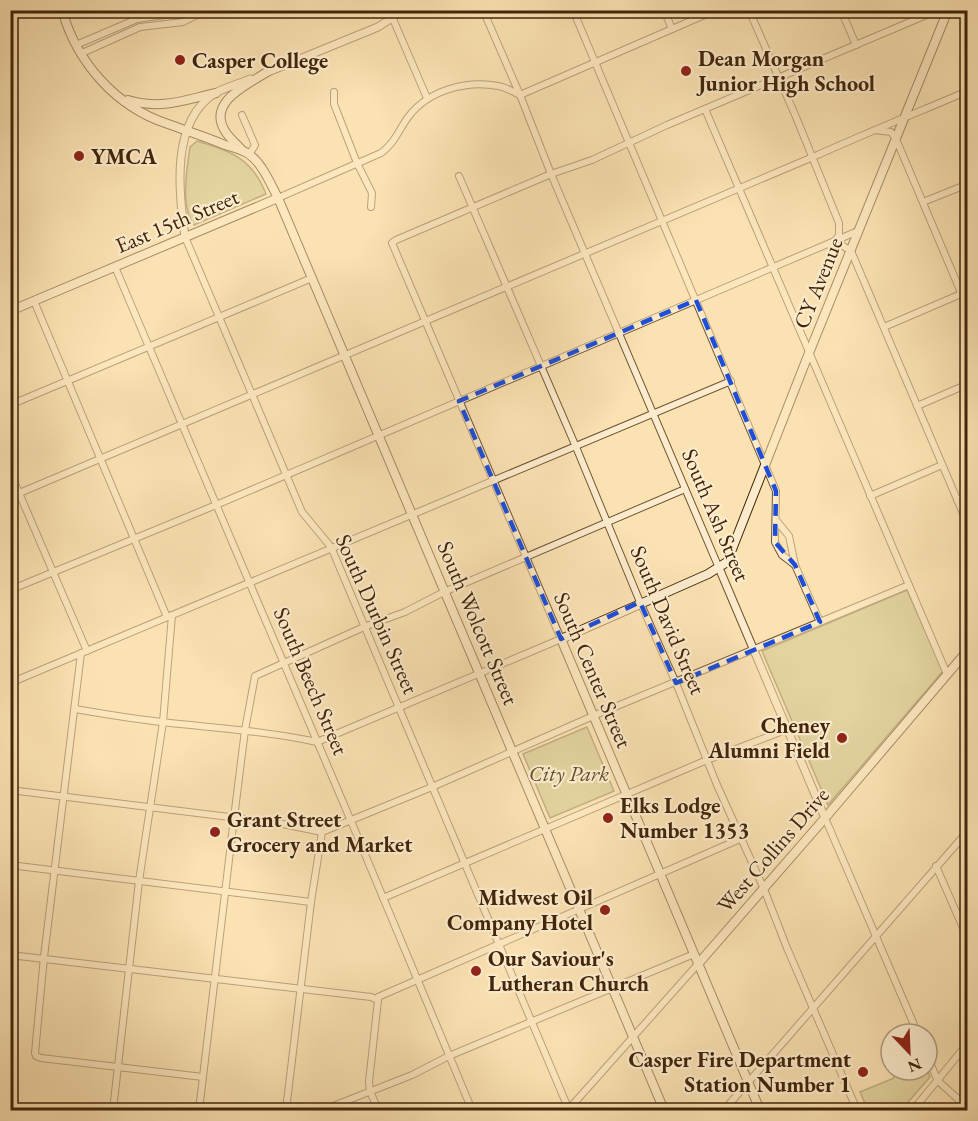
<svg xmlns="http://www.w3.org/2000/svg" width="978" height="1121" viewBox="0 0 978 1121" font-family="'EB Garamond',serif">
<style>
.green{fill:#c4c288;stroke:#827449;stroke-width:1.5}
.lines{fill:none;stroke-linecap:round;stroke-linejoin:round}
.minor-casing{stroke:#705434;stroke-width:8}
.tertiary-casing{stroke:#705434;stroke-width:9}
.secondary-casing{stroke:#41250a;stroke-width:10}
.minor{stroke:#fceccd;stroke-width:6}
.tertiary{stroke:#fceccd;stroke-width:7}
.secondary{stroke:#fceccd;stroke-width:8}
.marked{fill:none;stroke:#1d4ed8;stroke-width:4.5;stroke-dasharray:12 8;stroke-linejoin:round}
.poi-dot{fill:#8f2418;stroke:#fceccd;stroke-width:2}
.labels{text-anchor:middle;dominant-baseline:central;stroke-width:4.5;stroke-linejoin:round;paint-order:stroke}
.poi-label{font-size:22px;font-weight:bold;fill:#41250a;stroke:#fceccd;text-anchor:start}
.street-label{font-size:22px;fill:#41250a;stroke:#fceccd}
.park-label{font-size:22px;font-style:italic;fill:#624c2a;stroke:#fceccd}
</style>
<rect width="100%" height="100%" fill="#fbe2b2"/>
<filter id="stains"><feTurbulence type="fractalNoise" baseFrequency=".00333" numOctaves="4"/><feColorMatrix values="0 0 0 0 .2 0 0 0 0 .09 0 0 0 0 .02 0 0 0 .5 -.17"/></filter>
<radialGradient id="worn" r=".72"><stop offset=".6" stop-color="#630" stop-opacity="0"/><stop offset="1" stop-color="#630" stop-opacity=".3"/></radialGradient>
<g class="green">
<path d="M197 141C232 152 252 158 266 194L194 225C180 208 187 167 190 147Z"/>
<polygon points="907,590 943,671 828,805 762,651"/>
<polygon points="587,727 614,791 550,818 523,754"/>
<polygon points="927,1069 930,1077 901,1110 868,1110 860,1092 894,1078 892,1070"/>
</g>
<g class="lines">
<g class="minor-casing">
<g id="minor">
<polyline points="483,10 520,95 551,174 719,568"/>
<polyline points="573,10 776,491 775,542 782,555 795,565"/>
<polyline points="664,10 672,29"/>
<polyline points="749,10 796,117 839,223 839,235 835,241 851,251 968,525"/>
<polyline points="841,10 856,45"/>
<polyline points="393,19 427,98"/>
<polyline points="76,45 137,19 197,10"/>
<polyline points="80,54 140,27 183,22 207,10"/>
<polyline points="334,92 334,104 357,163 372,193 371,207"/>
<polyline points="962,93 968,107"/>
<polyline points="705,109 947,674"/>
<polyline points="242,115 255,145 249,155"/>
<polyline points="875,130 891,132 896,139 968,309"/>
<polyline points="459,176 576,447 640,602 676,683 717,785 764,889 787,948 857,1110"/>
<path d="M278 198 381 153C395 143 399 129 409 116 429 90 467 80 498 86 506 87 513 92 520 95L716 10"/>
<polyline points="923,202 968,184"/>
<polyline points="185,237 302,512 331,547 569,1110"/>
<polyline points="115,267 351,821 472,1110"/>
<polyline points="34,301 167,617"/>
<polyline points="884,327 968,291"/>
<polyline points="10,405 312,278"/>
<polyline points="917,406 968,384"/>
<polyline points="10,472 87,651"/>
<polyline points="870,496 942,465"/>
<path d="M10 497 813 157C864 134 916 113 968 91"/>
<polyline points="957,500 968,496"/>
<polyline points="776,520 789,536 795,565 820,622"/>
<polyline points="10,590 216,505 858,231"/>
<polyline points="81,653 44,957 35,1053 36,1056 41,1058 203,1077"/>
<polyline points="10,683 731,381"/>
<path d="M75 709C104 714 133 719 162 722 214 728 266 731 317 742"/>
<polyline points="317,742 561,639 392,243 396,240 551,174 592,160 667,125 938,10"/>
<polyline points="10,790 278,823 322,832 432,787 593,716 909,585"/>
<polyline points="825,818 918,1034"/>
<polyline points="10,865 311,902"/>
<polyline points="936,866 968,939"/>
<polyline points="383,898 707,760 788,729"/>
<polyline points="10,955 371,997 378,1000"/>
<polyline points="378,1000 378,997 740,839"/>
<polyline points="378,1000 369,1082 370,1091 378,1110"/>
<polyline points="927,1056 938,1081 968,1108"/>
<polyline points="113,1110 139,881 163,722 172,615"/>
<polyline points="199,1110 234,818 245,730 255,676 364,627 405,612 444,592 685,489"/>
<polyline points="286,1110 311,902 322,832"/>
<polyline points="323,1110 412,1075 449,1056 694,954"/>
<polyline points="568,1110 698,964"/>
<polyline points="724,1110 968,831"/>
<polyline points="913,1110 968,1043"/>
</g>
</g>
<g class="tertiary-casing">
<g id="tertiary">
<polyline points="263,74 378,27 404,10"/>
<path d="M185 237C179 192 170 122 215 93 226 87 239 84 250 79"/>
<polyline points="719,568 825,818"/>
</g>
</g>
<g class="secondary-casing">
<g id="secondary">
<path d="M62 10C77 63 116 107 168 124 187 131 206 137 225 145 232 147 240 149 247 153 262 162 270 183 278 198L664 1110"/>
<path d="M128 100C162 110 184 100 216 93"/>
<path d="M241 149C236 143 229 138 225 131 207 102 247 85 267 72"/>
<polyline points="10,311 278,198"/>
<polyline points="698,964 825,818 968,650"/>
<polyline points="760,1110 561,639 708,574 727,562 809,353 948,10"/>
</g>
</g>
<use href="#minor" class="minor"/>
<use href="#tertiary" class="tertiary"/>
<use href="#secondary" class="secondary"/>
</g>
<path d="M0 0H978V1121H0ZM696 300 776 491 775 542 795 565 820 622 676 683 640 602 561 639 459 401Z" fill="#fbe2b2" fill-opacity=".55" fill-rule="evenodd"/>
<path class="marked" d="M696 300 776 491 775 542 795 565 820 622 676 683 640 602 561 639 459 401Z"/>
<g class="poi-dot">
<circle cx="180" cy="60" r="6"/>
<circle cx="686" cy="71" r="6"/>
<circle cx="79" cy="156" r="6"/>
<circle cx="842" cy="738" r="6"/>
<circle cx="608" cy="818" r="6"/>
<circle cx="215" cy="832" r="6"/>
<circle cx="605" cy="910" r="6"/>
<circle cx="476" cy="971" r="6"/>
<circle cx="863" cy="1072" r="6"/>
</g>
<g class="labels">
<g class="poi-label">
<text x="698" y="58">Dean Morgan<tspan x="698" dy="25">Junior High School</tspan></text>
<text x="192" y="60">Casper College</text>
<text x="91" y="156">YMCA</text>
<text x="830" y="725" text-anchor="end">Cheney<tspan x="830" dy="25">Alumni Field</tspan></text>
<text x="620" y="805">Elks Lodge<tspan x="620" dy="25">Number 1353</tspan></text>
<text x="227" y="819">Grant Street<tspan x="227" dy="25">Grocery and Market</tspan></text>
<text x="593" y="897" text-anchor="end">Midwest Oil<tspan x="593" dy="25">Company Hotel</tspan></text>
<text x="488" y="958">Our Saviour's<tspan x="488" dy="25">Lutheran Church</tspan></text>
<text x="851" y="1059" text-anchor="end">Casper Fire Department<tspan x="851" dy="25">Station Number 1</tspan></text>
</g>
<g class="street-label">
<text transform="translate(177 221) rotate(-23)">East 15th Street</text>
<text transform="translate(818 283) rotate(-68)">CY Avenue</text>
<text transform="translate(716 515) rotate(67)">South Ash Street</text>
<text transform="translate(377 614) rotate(66)">South Durbin Street</text>
<text transform="translate(668 620) rotate(67)">South David Street</text>
<text transform="translate(478 623) rotate(67)">South Wolcott Street</text>
<text transform="translate(593 670) rotate(67)">South Center Street</text>
<text transform="translate(311 681) rotate(67)">South Beech Street</text>
<text transform="translate(773 850) rotate(-49)">West Collins Drive</text>
</g>
<g class="park-label">
<text x="569" y="773">City Park</text>
</g>
</g>
<rect width="978" height="1121" fill="none" stroke="#fbe2b2" stroke-width="36"/>
<rect x="12" y="12" width="954" height="1097" fill="none" stroke="#41250a" stroke-width="3"/>
<rect x="18" y="18" width="942" height="1085" fill="none" stroke="#41250a" stroke-width="1.5"/>
<g transform="translate(909 1052) rotate(157)"><circle r="28" fill="#fceccd" stroke="#b19c7f" stroke-width="1.5"/>
<path d="M0-4.5L10 22L0 15L-10 22Z" fill="#8f2418"/>
<text y="-9" font-size="16" font-weight="bold" text-anchor="middle" fill="#41250a">N</text>
</g>
<rect width="100%" height="100%" filter="url(#stains)"/>
<rect width="100%" height="100%" fill="url(#worn)"/>
</svg>
